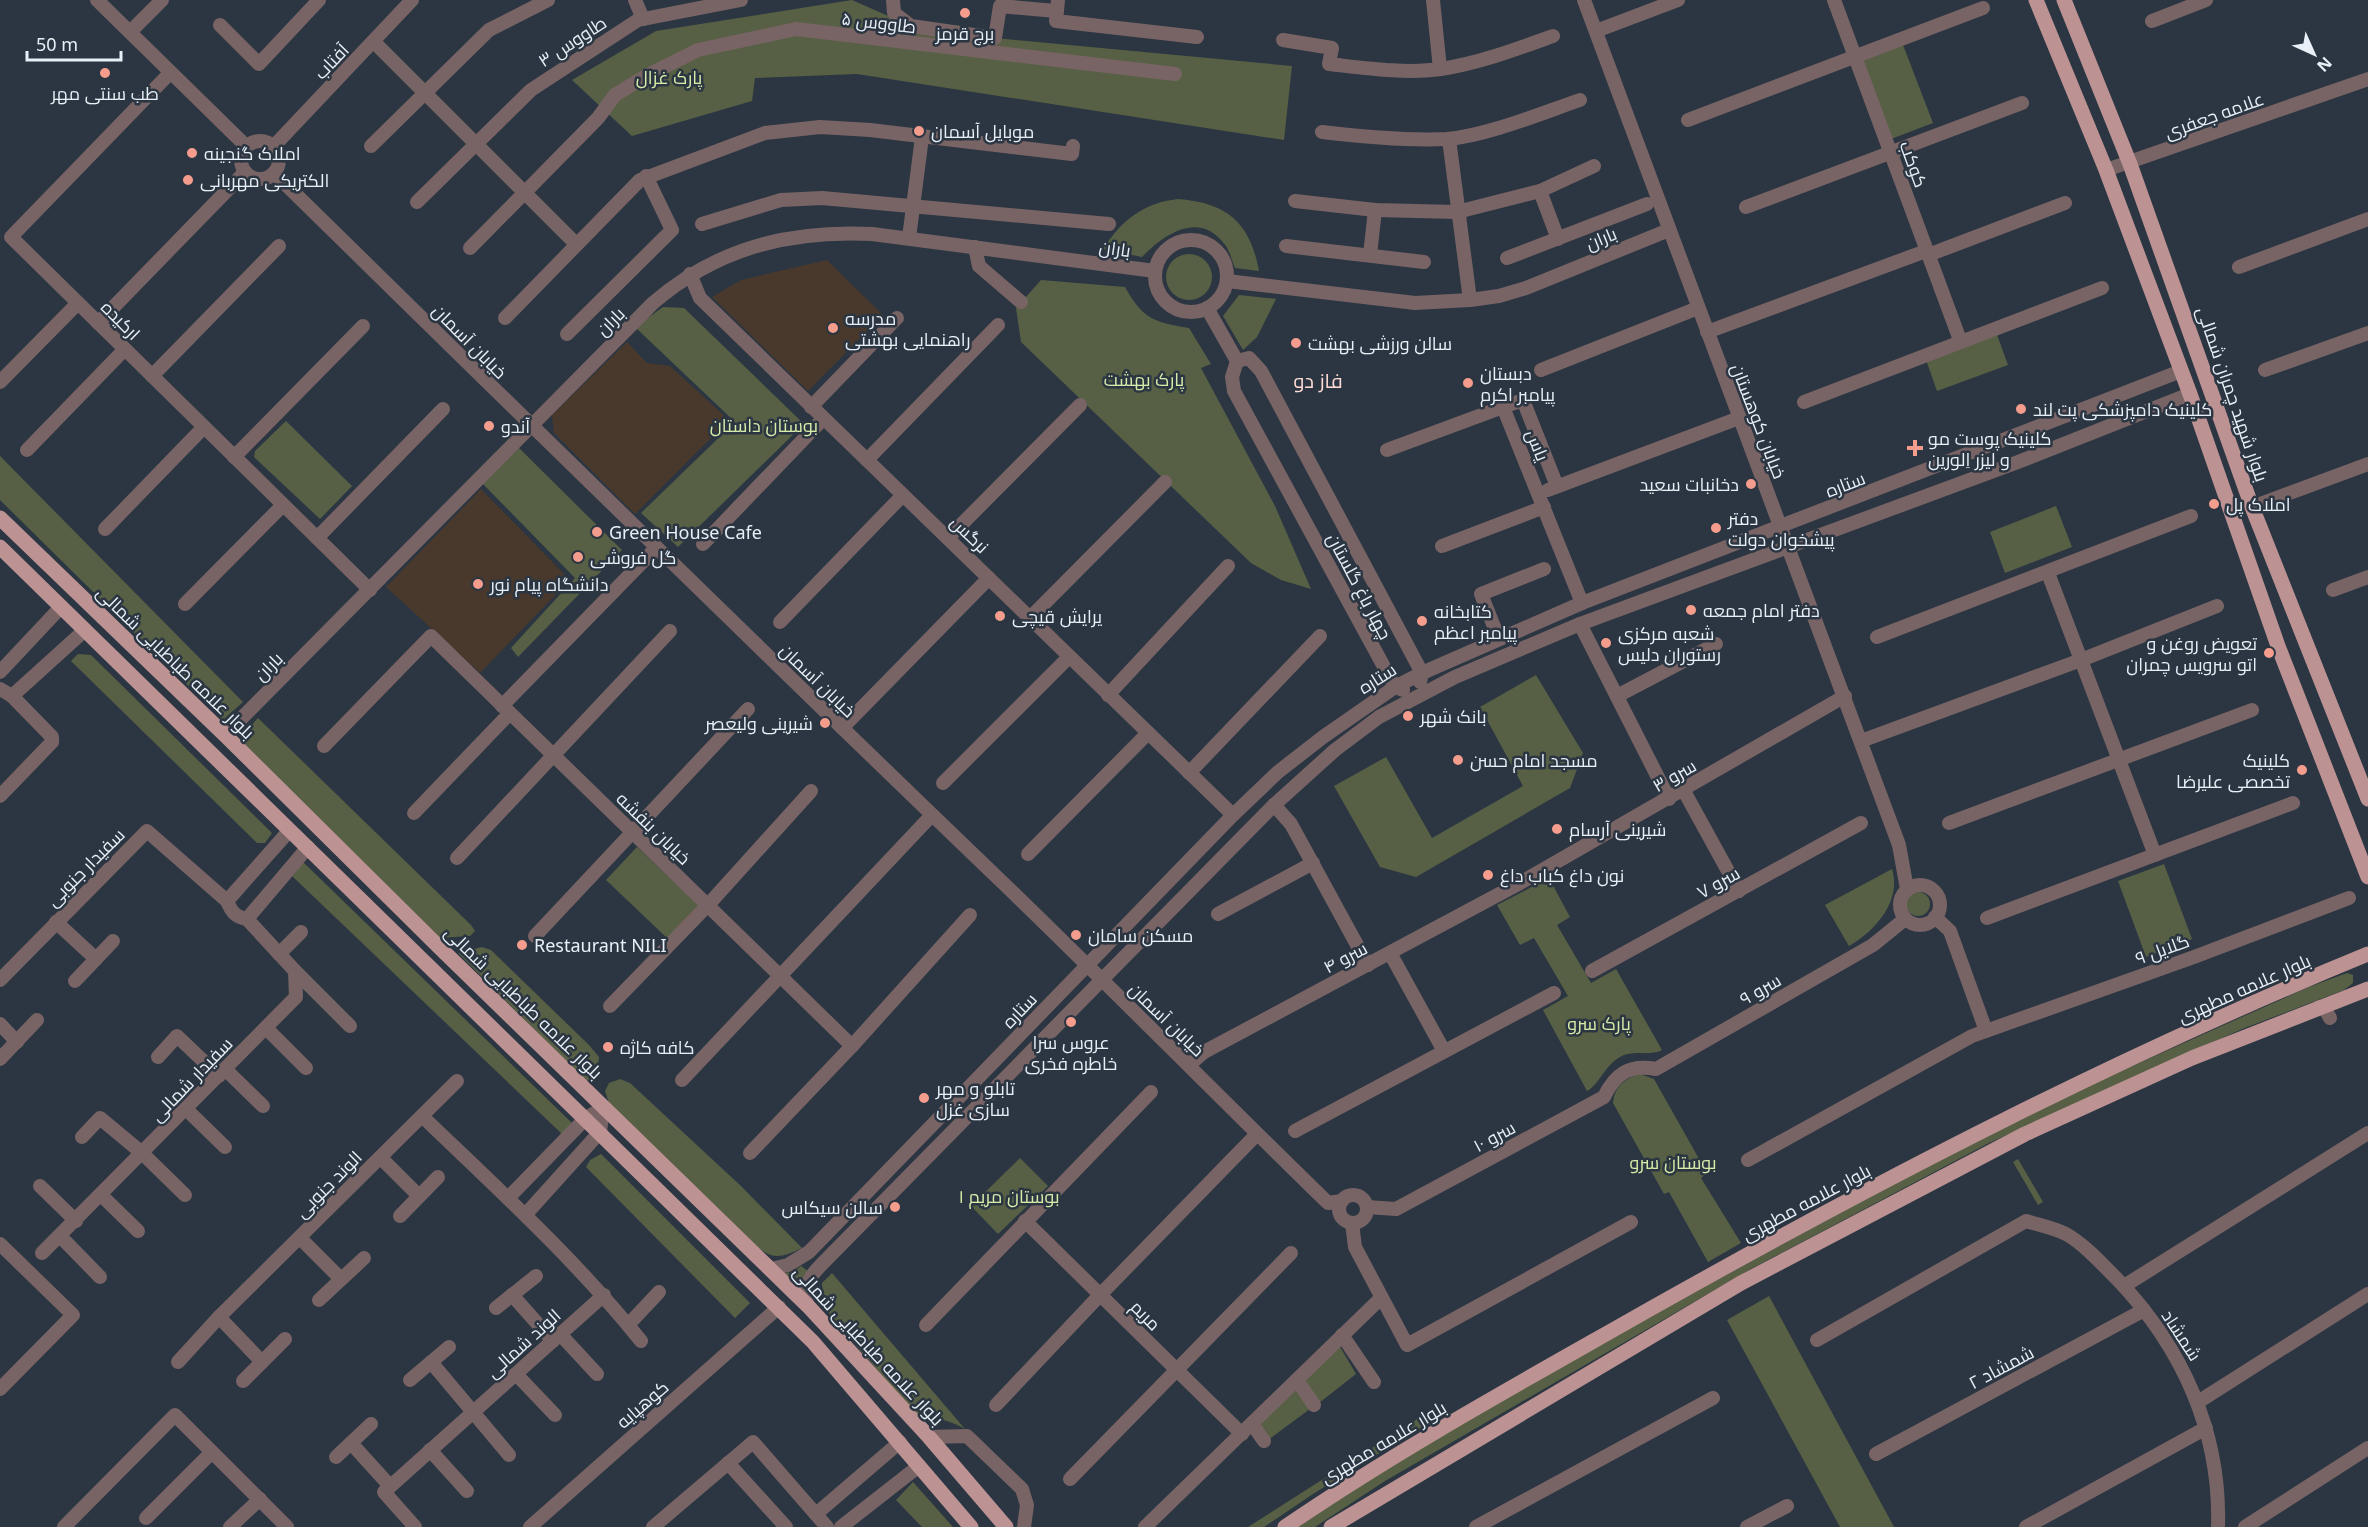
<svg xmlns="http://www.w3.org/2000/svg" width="2368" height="1527" viewBox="0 0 2368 1527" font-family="'Noto Sans',Cairo,sans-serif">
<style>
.education{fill:#48392c}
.green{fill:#576044}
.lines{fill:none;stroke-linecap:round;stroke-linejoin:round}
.minor{stroke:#796465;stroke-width:14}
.major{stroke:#bc9293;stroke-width:15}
.poi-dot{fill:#f49d8d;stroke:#2b3642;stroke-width:2}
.labels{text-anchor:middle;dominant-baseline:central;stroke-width:5;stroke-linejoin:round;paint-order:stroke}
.street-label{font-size:18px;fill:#e8eff7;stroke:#2b3642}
.poi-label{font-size:18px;fill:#e8eff7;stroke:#2b3642;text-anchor:start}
.park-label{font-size:18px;fill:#d8eca9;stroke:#2b3642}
.neighbourhood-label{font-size:20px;fill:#fedbd5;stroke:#2b3642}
</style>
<rect width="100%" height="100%" fill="#2b3642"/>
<g class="education">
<polygon points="827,260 883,315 808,391 712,297 741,280"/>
<polygon points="627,342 647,363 670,366 729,420 635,514 554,433 552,415"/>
<polygon points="481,489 570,580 480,673 386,587"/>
</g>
<g class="green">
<polygon points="852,0 911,26 995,38 1292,66 1284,140 857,74 755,78 752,101 632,136 572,80 656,31"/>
<polygon points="1903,45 1933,123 1891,139 1861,61"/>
<path d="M1178 199C1227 203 1250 222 1259 271L1235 268C1232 261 1230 252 1226 246 1200 209 1164 234 1142 257L1103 249C1122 220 1143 203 1178 199Z"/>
<circle cx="1189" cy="277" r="23"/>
<path d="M1041 280 1125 287C1143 319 1153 322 1189 328L1211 364 1201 368 1275 506 1311 589 1281 580 1251 563 1021 342 1016 308Z"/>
<polygon points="1239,295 1276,299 1257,337 1243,350 1223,316"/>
<polygon points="663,307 684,308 804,424 678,547 641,513 735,422 635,327"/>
<polygon points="1996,332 2008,365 1937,391 1925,357"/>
<polygon points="286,421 352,486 320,519 254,457 255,451"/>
<polygon points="519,448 622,550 518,657 511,648 575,578 482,483"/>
<polygon points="0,456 243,702 223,720 0,500"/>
<polygon points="2056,506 2072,547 2005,573 1990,532"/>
<polygon points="78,654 91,655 272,833 265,843 257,843 71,661"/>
<polygon points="1536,675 1583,753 1570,788 1416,877 1380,867 1334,786 1386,757 1432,838 1523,786 1480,707"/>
<polygon points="258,718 471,925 475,931 470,936 438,938 246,750 242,741 245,732"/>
<polygon points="637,847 699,906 668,939 606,880"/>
<polygon points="303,862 572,1123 562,1134 292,876"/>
<polygon points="2164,864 2192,939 2146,957 2118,881"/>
<path d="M1892 869C1902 901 1875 931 1849 946L1825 905Z"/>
<path d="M1549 878 1570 917 1557 925 1591 983 1616 969 1662 1050C1649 1057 1634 1049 1620 1057 1603 1067 1601 1083 1587 1091L1543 1010 1568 996 1534 938 1520 945 1497 905Z"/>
<circle cx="1918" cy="904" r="12"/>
<polygon points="482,947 491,950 589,1045 599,1057 597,1076 588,1081 581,1076 458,953"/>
<polygon points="2347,973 2353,975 2353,983 2344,990 2242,1029 1987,1144 1749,1270 1385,1481 1315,1527 1295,1527 1338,1497 1594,1347 2005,1123 2309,987"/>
<path d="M1640 1074 1654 1079 1707 1173 1701 1178 1741 1243 1708 1262 1669 1192 1664 1194 1613 1103C1615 1086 1624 1079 1640 1074Z"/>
<path d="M620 1079 630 1083 741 1186 802 1248C777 1260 771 1259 750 1241L609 1103 605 1091 609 1083Z"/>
<polygon points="601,1154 750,1303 735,1318 586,1167 590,1160"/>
<polygon points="1020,1158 1048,1186 998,1234 971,1206"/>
<polygon points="2018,1159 2043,1202 2038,1205 2013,1162"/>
<polygon points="801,1266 808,1271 799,1282 799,1290 783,1273 793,1272"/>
<path d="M832 1273 965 1429C951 1421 935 1416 920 1420L830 1315 823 1300 822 1283Z"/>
<polygon points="1769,1296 1894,1527 1840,1527 1727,1320"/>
<polygon points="1339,1345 1356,1374 1319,1403 1304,1378"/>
<polygon points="1296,1386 1310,1409 1268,1440 1258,1423"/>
<polygon points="1433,1409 1438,1417 1313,1494 1264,1527 1248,1527"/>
<polygon points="913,1482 953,1527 922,1527 896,1500"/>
</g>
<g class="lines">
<g class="minor">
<polyline points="97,0 246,146"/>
<polyline points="635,0 643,19"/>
<polyline points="893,0 894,13 911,26 995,38 1000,6 1056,11 1056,14"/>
<polyline points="1058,0 1056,21 1197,37"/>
<polyline points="1433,0 1440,69"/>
<polyline points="1584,0 1899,845 1907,889"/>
<polyline points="1834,0 1960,340"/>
<polyline points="2152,21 2206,0"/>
<polyline points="220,25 259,64 319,0"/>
<polyline points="1596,31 1678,0"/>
<polyline points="130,32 162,0"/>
<path d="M1283 40 1332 48 1329 64C1365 68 1405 74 1441 69 1480 63 1517 49 1553 36"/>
<polyline points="374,42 576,244"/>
<polyline points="170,73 11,237 370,590"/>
<polyline points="1688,120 1983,8"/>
<path d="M1322 132C1364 137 1405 141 1447 139 1486 136 1542 113 1580 100"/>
<polyline points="1449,139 1470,300"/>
<circle cx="260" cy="160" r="19"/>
<polyline points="274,146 412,0"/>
<polyline points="371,146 489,30 548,0"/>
<polyline points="2106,170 2368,79"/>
<path d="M274 173C516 410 757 647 1001 881 1111 987 1218 1096 1328 1203L1342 1201"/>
<polyline points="1540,191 1558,239"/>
<polyline points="1295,201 1375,210 1457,212 1540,191 1594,166"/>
<polyline points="417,202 531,90 638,20 741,0"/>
<polyline points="1746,207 2022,103"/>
<polyline points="702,224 781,200 822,198 1109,224"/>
<polyline points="909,238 922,137"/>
<circle cx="1191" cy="276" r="36"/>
<polyline points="1286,246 1424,262"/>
<polyline points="975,247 979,266 1021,302"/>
<polyline points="470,248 598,118 615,95 646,76 698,50 796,29 1175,74"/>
<polyline points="1370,255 1375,210"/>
<polyline points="1928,255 2065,203"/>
<polyline points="1507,258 1647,204"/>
<polyline points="2239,267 2368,219"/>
<polyline points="690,274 700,298 1233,815"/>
<polyline points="1227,281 1415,303 1470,300 1499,296 1526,288 1669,230"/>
<polyline points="1207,308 1237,361 1249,358 1261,371 1422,673 1420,682"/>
<polyline points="505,318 640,180 765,133 820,127 870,130 1072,154 1073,146"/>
<polyline points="98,323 245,172"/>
<polyline points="1707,332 1926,251"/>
<polyline points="567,334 672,230 646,176"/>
<polyline points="1237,361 1232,377 1234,391 1395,687 1403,690"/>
<polyline points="1541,370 1698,308"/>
<polyline points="2265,370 2368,333"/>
<polyline points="152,376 279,246"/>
<polyline points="0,382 78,303"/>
<polyline points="1804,402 2102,288"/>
<polyline points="811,407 897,318"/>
<polyline points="27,450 125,349"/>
<polyline points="1387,450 1503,407"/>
<polyline points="234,457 363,326"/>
<polyline points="867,460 998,325"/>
<polyline points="1557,486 1523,400 1503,407 1582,603"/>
<polyline points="1548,490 1739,418"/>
<polyline points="2252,507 2368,464"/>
<polyline points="105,529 204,427"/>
<polyline points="317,538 443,409"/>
<polyline points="948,538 1080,405"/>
<polyline points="703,544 823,419"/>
<polyline points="1442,546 1544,507"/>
<polyline points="2048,573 2155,855"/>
<polyline points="2333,590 2368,577"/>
<polyline points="185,604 283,505"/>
<polyline points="1030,618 1165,482"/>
<polyline points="780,622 903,495"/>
<polyline points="1580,624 1669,799"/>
<polyline points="1877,637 2191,516"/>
<polyline points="1499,639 1481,594 1544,569"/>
<polyline points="0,672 61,607"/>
<polyline points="0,689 12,696 85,630"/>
<polyline points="1108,695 1228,566"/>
<polyline points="1617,696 1716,644"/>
<polyline points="502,706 656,548"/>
<polyline points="842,728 989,578"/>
<path d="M225 735 653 303C717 248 789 230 872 234L1155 271"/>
<polyline points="1861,741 2081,660 2217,606"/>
<polyline points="324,746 431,636 852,1046"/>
<polyline points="1189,773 1320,636"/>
<polyline points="943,783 1069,657"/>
<polyline points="1684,791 1739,891"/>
<polyline points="0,796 52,742 52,737 12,696"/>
<polyline points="1274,805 1291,824 1368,965"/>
<polyline points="414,813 510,713"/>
<polyline points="1949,823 2252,710"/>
<path d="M289 831 227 901C231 911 235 917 247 919L308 847"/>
<polyline points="1028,854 1148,733"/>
<polyline points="457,858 670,631"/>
<circle cx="1920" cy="905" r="20"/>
<polyline points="1218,914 1313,863"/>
<polyline points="1935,917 1950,931 1986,1031"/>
<polyline points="1987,918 2293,803"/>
<polyline points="56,922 96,959"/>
<polyline points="535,936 748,709"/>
<polyline points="1390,953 1444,1051"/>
<polyline points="279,954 301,932"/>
<polyline points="295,971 350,1026"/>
<polyline points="1592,971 1861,823"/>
<polyline points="0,980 147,831 227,901"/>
<polyline points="75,981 113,941"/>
<polyline points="610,1006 708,905 811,791"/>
<polyline points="2319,1007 2325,1009 2330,1018"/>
<polyline points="0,1024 17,1042"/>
<polyline points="266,1028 306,1068"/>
<polyline points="158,1057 177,1036 219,1076"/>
<polyline points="0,1059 37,1020"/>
<polyline points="1189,1065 1204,1052 1520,883 1845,696"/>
<polyline points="225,1069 263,1106"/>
<polyline points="682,1080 931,816"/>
<polyline points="186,1109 225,1147"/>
<path d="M423 1117C498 1189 575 1259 641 1341"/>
<polyline points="1295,1131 1554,993"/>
<polyline points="82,1137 100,1118 142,1153 185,1195"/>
<polyline points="750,1153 852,1046 970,915"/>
<polyline points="381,1158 419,1196"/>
<polyline points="1748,1160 1972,1036 2194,957 2349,898"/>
<polyline points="40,1186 76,1221"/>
<polyline points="101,1195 138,1231"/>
<circle cx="1353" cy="1209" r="14"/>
<polyline points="508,1198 586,1118 603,1108"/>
<path d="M1367 1207 1396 1209 1604 1097C1615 1074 1629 1064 1656 1069L1873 945 1905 919"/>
<polyline points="526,1214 600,1132 603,1108"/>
<polyline points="400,1216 438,1177"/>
<polyline points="1025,1221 1242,1434"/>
<polyline points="1352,1223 1355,1247 1407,1345 1631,1222"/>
<polyline points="60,1236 100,1277"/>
<polyline points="300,1238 341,1279"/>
<polyline points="0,1244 73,1315 0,1389"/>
<polyline points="42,1253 296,997 295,971 247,919"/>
<polyline points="765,1264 771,1269 788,1265 809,1252 1233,815 1278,772 1323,737 1395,687 1422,673 1582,603 2181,371"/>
<polyline points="2124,1286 2368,1133"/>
<polyline points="512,1295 553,1341"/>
<polyline points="319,1300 364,1258"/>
<path d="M808 1306C801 1290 809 1277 821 1265L1274 805 1335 750 1379 717 1455 677 1580 624 2018 462 2190 394"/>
<polyline points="496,1308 536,1276"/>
<polyline points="219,1317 262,1362"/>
<polyline points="628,1325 659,1292"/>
<polyline points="926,1325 1151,1092"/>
<polyline points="560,1334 597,1374"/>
<polyline points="1342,1335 1374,1382"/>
<path d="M1817 1340 2026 1221C2039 1225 2054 1228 2066 1234 2084 1244 2102 1264 2117 1279 2182 1347 2221 1432 2218 1527"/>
<polyline points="178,1362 219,1317 457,1081"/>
<polyline points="431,1362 509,1455"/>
<polyline points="516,1374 555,1415"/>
<polyline points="410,1380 449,1347"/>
<polyline points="1297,1380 1314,1405"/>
<polyline points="243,1381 285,1339"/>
<polyline points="2198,1402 2368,1294"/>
<polyline points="996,1405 1100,1295 1257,1134"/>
<polyline points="1252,1424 1264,1441"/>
<polyline points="929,1437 967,1436 1022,1489 1027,1505 1024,1527"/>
<polyline points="351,1443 390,1486"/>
<polyline points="430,1450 467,1491"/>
<polyline points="1876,1454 2144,1310"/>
<polyline points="336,1457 371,1424"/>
<polyline points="728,1463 786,1527"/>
<polyline points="1070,1479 1291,1253"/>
<polyline points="816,1514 900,1442"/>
<polyline points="146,1518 212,1452"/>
<polyline points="64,1527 175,1415 287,1527"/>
<polyline points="230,1527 260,1499"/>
<polyline points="415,1527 384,1492 604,1295"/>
<polyline points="530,1527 779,1307"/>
<polyline points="653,1527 753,1442 827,1527"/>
<polyline points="841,1527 919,1466"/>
<polyline points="1145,1527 1381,1298"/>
<polyline points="1476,1527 1713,1398"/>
<polyline points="1747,1527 1787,1506"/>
<polyline points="2026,1527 2206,1428"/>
<polyline points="2245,1527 2368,1448"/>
</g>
<g class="major">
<polyline points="2036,0 2106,170 2190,394 2278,646 2368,877"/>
<polyline points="2064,0 2130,164 2252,507 2368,799"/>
<polyline points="0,518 225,735 438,946 808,1306 929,1437 1006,1527"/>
<polyline points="0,547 813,1342 971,1527"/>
<path d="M1285 1527C1402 1447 1527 1379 1650 1309 1883 1178 2121 1055 2368 954"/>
<polyline points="1331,1527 1741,1283 2025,1134 2192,1058 2368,989"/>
</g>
</g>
<g class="poi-dot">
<circle cx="965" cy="13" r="6"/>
<circle cx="105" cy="73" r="6"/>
<circle cx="919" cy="131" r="6"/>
<circle cx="192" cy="153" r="6"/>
<circle cx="188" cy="180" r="6"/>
<circle cx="833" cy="328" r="6"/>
<circle cx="1296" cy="343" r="6"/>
<circle cx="1468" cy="383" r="6"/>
<circle cx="2021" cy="409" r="6"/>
<circle cx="489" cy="426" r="6"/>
<path d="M1912 439h6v6h6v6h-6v6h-6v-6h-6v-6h6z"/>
<circle cx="1751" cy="484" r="6"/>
<circle cx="2214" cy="504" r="6"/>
<circle cx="1716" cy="528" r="6"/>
<circle cx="597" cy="532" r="6"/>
<circle cx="578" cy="557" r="6"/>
<circle cx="478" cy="584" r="6"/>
<circle cx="1691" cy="610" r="6"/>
<circle cx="1000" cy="616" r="6"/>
<circle cx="1422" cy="621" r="6"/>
<circle cx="1606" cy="643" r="6"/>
<circle cx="2269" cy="653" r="6"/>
<circle cx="1408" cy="716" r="6"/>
<circle cx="825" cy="723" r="6"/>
<circle cx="1458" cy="760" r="6"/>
<circle cx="2302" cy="770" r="6"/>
<circle cx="1557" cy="829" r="6"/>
<circle cx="1488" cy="875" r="6"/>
<circle cx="1076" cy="935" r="6"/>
<circle cx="522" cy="945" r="6"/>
<circle cx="1071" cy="1022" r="6"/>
<circle cx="608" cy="1047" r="6"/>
<circle cx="924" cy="1098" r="6"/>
<circle cx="895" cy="1207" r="6"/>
</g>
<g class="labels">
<g class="street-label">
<text transform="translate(879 22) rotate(7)">طاووس ۵</text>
<text transform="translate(572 41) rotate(-33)">طاووس ۳</text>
<text transform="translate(331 61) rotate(-46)">آفتاب</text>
<text transform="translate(2214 115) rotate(-20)">علامه جعفری</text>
<text transform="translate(1914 164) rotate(70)">کوکب</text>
<text transform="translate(1601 238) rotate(-22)">باران</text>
<text transform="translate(1115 248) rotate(8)">باران</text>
<text transform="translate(121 320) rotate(45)">ارکیده</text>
<text transform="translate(610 321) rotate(-45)">باران</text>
<text transform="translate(470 341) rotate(45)">خیابان آسمان</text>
<text transform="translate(2233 394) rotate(71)">بلوار شهید چمران شمالی</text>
<text transform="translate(1759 421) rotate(69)">خیابان کوهستان</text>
<text transform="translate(1538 445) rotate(68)">یاس</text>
<text transform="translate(1845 484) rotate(-21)">ستاره</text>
<text transform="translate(970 534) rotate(44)">نرگس</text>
<text transform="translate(1360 586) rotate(62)">چهار باغ گلستان</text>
<text transform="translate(176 662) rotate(44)">بلوار علامه طباطبایی شمالی</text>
<text transform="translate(268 666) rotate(-45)">باران</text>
<text transform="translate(1377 678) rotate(-32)">ستاره</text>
<text transform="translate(818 680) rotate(44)">خیابان آسمان</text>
<text transform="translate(1674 775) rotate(-30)">سرو ۳</text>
<text transform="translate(654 828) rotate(44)">خیابان بنفشه</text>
<text transform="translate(85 867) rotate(-45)">سفیدار جنوبی</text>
<text transform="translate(1718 882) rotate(-29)">سرو ۷</text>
<text transform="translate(2162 949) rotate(-20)">گلایل ۹</text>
<text transform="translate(1345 957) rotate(-28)">سرو ۴</text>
<text transform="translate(2244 988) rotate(-24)">بلوار علامه مطهری</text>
<text transform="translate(1760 989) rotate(-30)">سرو ۹</text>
<text transform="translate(524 1002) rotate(44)">بلوار علامه طباطبایی شمالی</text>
<text transform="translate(1019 1010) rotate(-46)">ستاره</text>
<text transform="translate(1167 1019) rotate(44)">خیابان آسمان</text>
<text transform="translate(191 1079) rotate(-46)">سفیدار شمالی</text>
<text transform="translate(1494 1136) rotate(-28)">سرو ۱۰</text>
<text transform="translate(328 1184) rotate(-45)">الوند جنوبی</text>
<text transform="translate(1806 1202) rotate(-28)">بلوار علامه مطهری</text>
<text transform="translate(1146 1315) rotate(45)">مریم</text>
<text transform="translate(2182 1335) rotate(57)">شمشاد</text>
<text transform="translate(523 1343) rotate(-42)">الوند شمالی</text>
<text transform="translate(869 1345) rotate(47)">بلوار علامه طباطبایی شمالی</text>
<text transform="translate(2001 1367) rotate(-28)">شمشاد ۲</text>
<text transform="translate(642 1404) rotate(-41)">کوهپایه</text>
<text transform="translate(1383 1442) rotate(-31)">بلوار علامه مطهری</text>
</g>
<g class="poi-label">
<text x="965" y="33" text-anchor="middle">برج قرمز</text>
<text x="105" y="93" text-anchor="middle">طب سنتی مهر</text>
<text x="931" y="131">موبایل آسمان</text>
<text x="204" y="153">املاک گنجینه</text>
<text x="200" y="180">الکتریکی مهربانی</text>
<text x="845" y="318">مدرسه<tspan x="845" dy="21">راهنمایی بهشتی</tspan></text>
<text x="1308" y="343">سالن ورزشی بهشت</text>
<text x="1480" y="373">دبستان<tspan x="1480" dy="21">پیامبر اکرم</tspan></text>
<text x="2033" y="409">کلینیک دامپزشکی پت لند</text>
<text x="501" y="426">آندو</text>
<text x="1928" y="438">کلینیک پوست مو<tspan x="1928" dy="21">و لیزر اِلورین</tspan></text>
<text x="1739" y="484" text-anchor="end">دخانبات سعید</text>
<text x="2226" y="504">املاک پل</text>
<text x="1728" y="518">دفتر<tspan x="1728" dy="21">پیشخوان دولت</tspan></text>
<text x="609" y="532">Green House Cafe</text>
<text x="590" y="557">گل فروشی</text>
<text x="490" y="584">دانشگاه پیام نور</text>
<text x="1703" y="610">دفتر امام جمعه</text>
<text x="1434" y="611">کتابخانه<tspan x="1434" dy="21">پیامبر اعظم</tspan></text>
<text x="1012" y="616">یرایش قیچی</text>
<text x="1618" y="633">شعبه مرکزی<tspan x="1618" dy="21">رستوران دلیس</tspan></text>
<text x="2257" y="643" text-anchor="end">تعویض روغن و<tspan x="2257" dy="21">اتو سرویس چمران</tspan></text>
<text x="1420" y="716">بانک شهر</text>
<text x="813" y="723" text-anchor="end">شیرینی ولیعصر</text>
<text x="1470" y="760">مسجد امام حسن</text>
<text x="2290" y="760" text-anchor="end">کلینیک<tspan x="2290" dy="21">تخصصی علیرضا</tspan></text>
<text x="1569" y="829">شیرینی آرسام</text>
<text x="1500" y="875">نون داغ کباب داغ</text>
<text x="1088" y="935">مسکن سامان</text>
<text x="534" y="945">Restaurant NILI</text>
<text x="1071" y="1042" text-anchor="middle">عروس سرا<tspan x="1071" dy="21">خاطره فخری</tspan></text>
<text x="620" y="1047">کافه کاژه</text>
<text x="936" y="1088">تابلو و مهر<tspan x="936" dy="21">سازی غزل</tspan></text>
<text x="883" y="1207" text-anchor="end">سالن سیکاس</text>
</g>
<g class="park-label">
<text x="669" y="77">پارک غزال</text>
<text x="1144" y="379">پارک بهشت</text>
<text x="764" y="425">بوستان داستان</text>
<text x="1599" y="1023">پارک سرو</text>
<text x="1673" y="1162">بوستان سرو</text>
<text x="1009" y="1196">بوستان مریم ۱</text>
</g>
<g class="neighbourhood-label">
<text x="1318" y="380">فاز دو</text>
</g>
</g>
<g transform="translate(2314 54) rotate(135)" stroke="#2b3642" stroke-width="4.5" paint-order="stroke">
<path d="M0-4.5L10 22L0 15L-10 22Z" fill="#e8eff7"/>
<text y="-9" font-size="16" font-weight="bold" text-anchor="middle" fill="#e8eff7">N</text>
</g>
<path d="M27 51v9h94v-9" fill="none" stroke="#e8eff7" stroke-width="3"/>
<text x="36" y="51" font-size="18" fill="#e8eff7" stroke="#2b3642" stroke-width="4.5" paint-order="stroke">50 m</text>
</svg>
